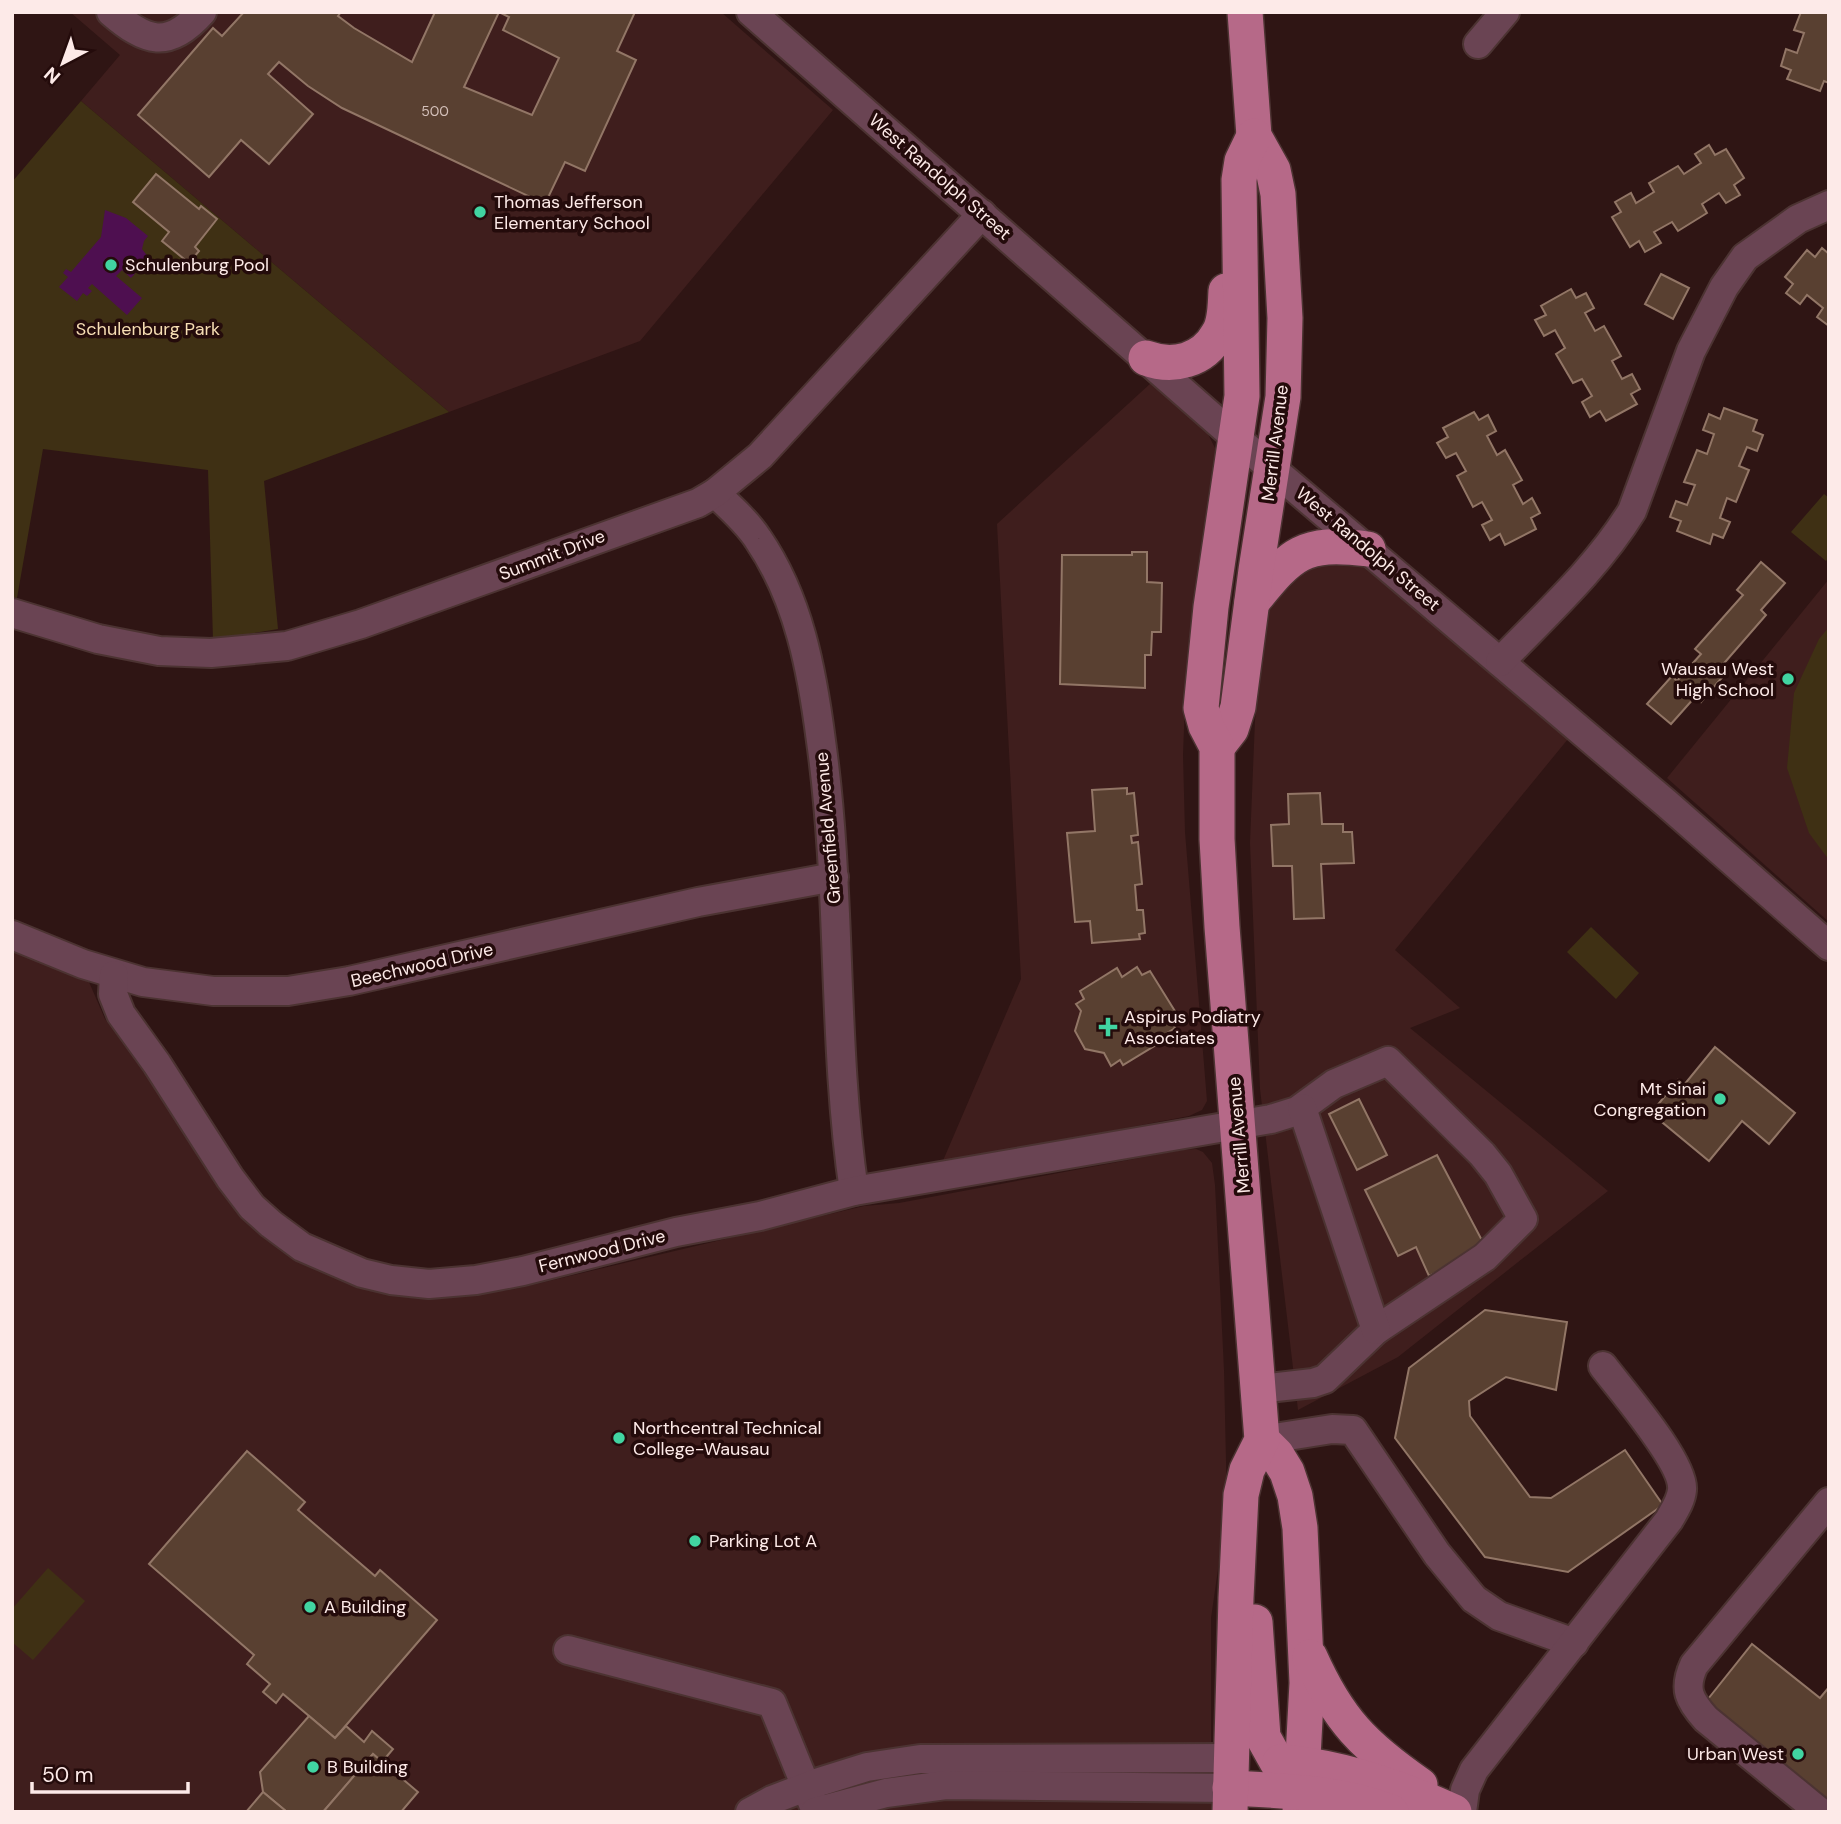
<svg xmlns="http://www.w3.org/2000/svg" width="1841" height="1824" viewBox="0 0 1841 1824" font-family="'DM Sans',sans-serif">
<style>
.built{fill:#3f1e1d}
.green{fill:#3f3014}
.water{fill:#4e0f50}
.building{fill:#594031;stroke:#927666;stroke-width:2;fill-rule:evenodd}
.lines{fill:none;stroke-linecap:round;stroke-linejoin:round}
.minor-casing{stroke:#4c3332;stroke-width:32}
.major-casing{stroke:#4c3332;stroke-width:38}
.minor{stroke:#6a4453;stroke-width:28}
.major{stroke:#b66988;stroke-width:35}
.poi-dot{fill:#41d4a1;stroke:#240b0b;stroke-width:2.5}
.labels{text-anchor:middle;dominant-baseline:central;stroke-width:7;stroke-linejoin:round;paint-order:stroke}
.number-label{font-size:14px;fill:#d4c0ba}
.street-label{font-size:18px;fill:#fdeae8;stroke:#240b0b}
.poi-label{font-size:18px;fill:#fdeae8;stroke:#240b0b;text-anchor:start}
.park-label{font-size:18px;fill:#f7deb4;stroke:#240b0b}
</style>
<rect width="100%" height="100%" fill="#2f1514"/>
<g class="built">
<polygon points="70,12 721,12 833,110 640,341 449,412 81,101 120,55"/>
<polygon points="1151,383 1208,434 1215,448 1217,461 1185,702 1183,755 1185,832 1207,1101 1202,1110 1189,1116 942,1163 1021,979 997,524"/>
<polygon points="1304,561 1366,565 1481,661 1568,739 1395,950 1460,1008 1410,1028 1608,1191 1398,1357 1298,1410 1260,1089 1250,843 1255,720 1268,605"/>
<polygon points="1829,579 1829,922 1667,778"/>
<polygon points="12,950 89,982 105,1019 165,1098 215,1183 243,1218 261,1235 286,1253 326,1274 362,1288 387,1294 422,1298 444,1298 515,1289 864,1206 899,1203 1182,1150 1196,1149 1203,1152 1212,1163 1215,1185 1224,1370 1227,1507 1211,1618 1211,1812 12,1812"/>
</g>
<g class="green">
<polygon points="81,101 449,412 264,481 278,629 213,640 208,470 43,449 17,598 12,597 12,182"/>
<polygon points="1824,494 1829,498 1829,557 1826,561 1791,532"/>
<polygon points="1829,627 1829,860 1809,833 1787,768 1794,693 1819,639"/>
<polygon points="1591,927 1639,973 1616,999 1567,952"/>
<polygon points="48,1568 85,1601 33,1660 12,1642 12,1609"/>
</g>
<polygon class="water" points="105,210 126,218 148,236 144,241 142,249 152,262 139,269 131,278 122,270 116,276 142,298 127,315 92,284 88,288 92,291 87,296 83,293 77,301 59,287 68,277 63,273 66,269 71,272 101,237"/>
<g class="building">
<path d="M244 12H341L338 16 354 28 412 62 435 12H635L617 51 636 60 585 171 565 162 545 204 342 108 308 86 279 62 268 74 313 114 269 164 241 140 209 177 138 115 213 28 222 36ZM499 12 509 17 503 30 559 58 532 115 464 87Z"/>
<polygon points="1801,12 1829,12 1829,83 1824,81 1820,91 1787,79 1791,70 1781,66 1786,49 1797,53 1804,33 1794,30"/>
<polygon points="1709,145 1715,155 1726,149 1744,178 1734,185 1740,195 1726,203 1719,193 1702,204 1707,213 1678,231 1672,222 1654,232 1661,243 1645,252 1639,241 1630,247 1612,217 1621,212 1615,202 1631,193 1636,203 1654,192 1649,183 1678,166 1684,174 1701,163 1695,154"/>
<polygon points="156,174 199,209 201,206 217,219 195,247 199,251 189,263 162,241 169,232 133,202"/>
<polygon points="1822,248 1829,254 1829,326 1817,317 1823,308 1807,295 1800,304 1786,293 1793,284 1785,277 1807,250 1815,257"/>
<polygon points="1661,274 1689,288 1673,319 1645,304"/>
<polygon points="1571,289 1576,298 1586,293 1594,308 1585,313 1595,331 1604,326 1621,356 1612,361 1622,379 1632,374 1640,389 1631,394 1637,404 1606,421 1600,411 1590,417 1582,402 1592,396 1582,379 1573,383 1556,354 1565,348 1555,330 1544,336 1535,320 1546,315 1541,306"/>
<polygon points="1724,408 1757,420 1753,431 1763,435 1757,451 1747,447 1739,466 1749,470 1736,502 1727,498 1720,518 1730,522 1723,538 1713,534 1710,544 1677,531 1681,521 1670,517 1676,501 1687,505 1695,485 1684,482 1697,450 1707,454 1714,434 1703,430 1709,414 1720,419"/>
<polygon points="1474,412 1479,420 1488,415 1496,431 1487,436 1497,455 1505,450 1522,480 1513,485 1523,504 1532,498 1540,513 1531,518 1536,529 1505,545 1500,534 1490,540 1482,525 1492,520 1482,502 1473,507 1457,476 1466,471 1456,453 1446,458 1437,443 1448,437 1443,428"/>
<polygon points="1132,552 1147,552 1147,582 1162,583 1161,632 1152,632 1151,655 1145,655 1145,688 1060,684 1062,555 1132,555"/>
<polygon points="1761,562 1785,583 1761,610 1766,615 1719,669 1725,674 1701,702 1695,697 1671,724 1647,704 1672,676 1677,681 1701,654 1695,649 1743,595 1737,590"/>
<polygon points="1127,788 1127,794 1134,793 1138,835 1131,836 1132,843 1138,842 1142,884 1135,885 1137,910 1143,910 1145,933 1139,934 1140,939 1092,943 1090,921 1075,922 1067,833 1095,831 1092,790"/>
<polygon points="1320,793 1322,824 1343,824 1343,832 1352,832 1354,863 1321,864 1324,918 1294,919 1292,866 1273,866 1271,825 1289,824 1288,794"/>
<polygon points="1137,967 1142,975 1150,971 1178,1016 1171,1021 1175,1028 1167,1033 1169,1037 1123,1065 1120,1060 1111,1066 1104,1053 1085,1049 1075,1031 1081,1011 1076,1004 1084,999 1080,991 1117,968 1122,977"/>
<polygon points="1715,1047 1795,1113 1769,1144 1742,1121 1709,1161 1651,1113 1678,1080 1684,1085"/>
<polygon points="1359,1099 1387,1155 1357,1170 1329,1114"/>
<polygon points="1437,1155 1486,1248 1429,1276 1416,1247 1398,1256 1365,1190"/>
<polygon points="1485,1310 1567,1322 1556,1390 1506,1377 1469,1401 1470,1416 1530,1497 1551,1498 1625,1450 1663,1505 1568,1572 1485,1557 1395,1438 1409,1368"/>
<polygon points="247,1451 305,1502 298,1510 375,1576 380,1570 437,1620 335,1738 283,1694 276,1703 263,1692 270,1684 247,1664 254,1655 149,1564"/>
<polygon points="1752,1644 1820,1698 1829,1687 1829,1803 1704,1704"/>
<polygon points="309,1716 335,1738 346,1726 364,1742 372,1731 393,1749 382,1762 373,1754 323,1812 287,1812 263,1792 260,1772"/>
<polygon points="373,1754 418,1792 401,1812 323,1812"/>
<polygon points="263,1792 287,1812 246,1812"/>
</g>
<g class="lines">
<g class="minor-casing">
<g id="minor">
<path d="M111 12C146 42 168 50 202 12"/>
<polyline points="751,12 1237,439 1666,803 1829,946"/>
<polyline points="1478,44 1505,12"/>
<path d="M715 493C730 507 747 522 758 539 799 599 812 671 821 741 842 890 832 1042 854 1191"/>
<polyline points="12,613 98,639 159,651 211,653 287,646 361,624 698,503 715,493 760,456 982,214"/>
<path d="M1500 662C1546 614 1597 568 1632 511L1691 351 1724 287 1745 257 1798 219 1829 205"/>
<polyline points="12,935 83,964 143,982 213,991 288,991 349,981 698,902 834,877"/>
<polyline points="114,975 113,994 121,1014 157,1064 230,1178 252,1207 271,1224 302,1247 362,1273 391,1280 429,1284 476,1280 523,1271 676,1232 760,1216 854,1191 1271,1119 1297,1111 1334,1084 1388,1061 1482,1154 1498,1174 1523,1219 1485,1257 1376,1330 1325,1379 1313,1383 1259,1389"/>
<polyline points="1302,1108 1376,1330"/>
<polyline points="1262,1440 1332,1429 1353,1430 1437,1554 1474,1599 1499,1616 1574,1643"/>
<polyline points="568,1650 772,1703 813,1804"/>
<polyline points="750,1812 772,1800 819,1782 867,1767 920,1759 1231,1758"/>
<polyline points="815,1812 886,1793 946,1785 1230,1788"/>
<path d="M1462 1812 1465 1790 1474 1770 1669 1520C1674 1511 1681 1501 1682 1490 1685 1463 1621 1390 1603 1366"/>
<path d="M1820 1812 1706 1719C1689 1700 1683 1689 1694 1665L1829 1502"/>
</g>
</g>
<g class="major-casing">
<g id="major">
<path d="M1146 358C1173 368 1203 361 1218 334 1226 322 1225 304 1226 291"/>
<path d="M1252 602C1292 553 1302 541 1368 549"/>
<polyline points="1217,747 1231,729 1238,707 1256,570 1283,397 1285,318 1278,194 1273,170 1254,136 1245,12"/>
<polyline points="1262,1440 1276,1454 1287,1472 1295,1496 1300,1528 1307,1683 1300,1812"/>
<polyline points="1255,1622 1263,1737 1277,1762 1300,1792"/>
<path d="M1310 1657C1338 1720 1364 1746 1420 1785"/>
<path d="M1280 1762C1340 1766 1399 1787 1454 1812"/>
<path d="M1230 1788C1285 1791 1340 1792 1391 1812"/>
<polyline points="1230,1812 1236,1598 1241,1495 1247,1470 1262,1440 1222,927 1217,839 1217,747 1206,726 1201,708 1211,607 1242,396 1239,180 1242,161 1254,136"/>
</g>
</g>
<use href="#minor" class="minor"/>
<use href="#major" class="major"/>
</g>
<g class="poi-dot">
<circle cx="480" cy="212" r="7"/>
<circle cx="111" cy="265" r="7"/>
<circle cx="1788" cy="679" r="7"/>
<path d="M1104.5 1016.5h7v7h7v7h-7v7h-7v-7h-7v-7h7z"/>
<circle cx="1720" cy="1099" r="7"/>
<circle cx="619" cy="1438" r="7"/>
<circle cx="695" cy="1541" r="7"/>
<circle cx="310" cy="1607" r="7"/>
<circle cx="1798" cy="1754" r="7"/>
<circle cx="313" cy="1767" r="7"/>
</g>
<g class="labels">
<g class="number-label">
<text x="435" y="111">500</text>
</g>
<g class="street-label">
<text transform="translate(940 177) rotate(41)">West Randolph Street</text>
<text transform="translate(1275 443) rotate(-83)">Merrill Avenue</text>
<text transform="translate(1368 549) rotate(40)">West Randolph Street</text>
<text transform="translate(552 555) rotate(-21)">Summit Drive</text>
<text transform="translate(828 828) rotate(-95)">Greenfield Avenue</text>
<text transform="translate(422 965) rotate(-13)">Beechwood Drive</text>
<text transform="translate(1239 1135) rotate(-95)">Merrill Avenue</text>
<text transform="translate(602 1251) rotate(-14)">Fernwood Drive</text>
</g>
<g class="poi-label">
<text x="494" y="202">Thomas Jefferson<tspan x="494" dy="21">Elementary School</tspan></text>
<text x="125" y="265">Schulenburg Pool</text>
<text x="1774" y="669" text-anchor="end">Wausau West<tspan x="1774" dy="21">High School</tspan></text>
<text x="1124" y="1017">Aspirus Podiatry<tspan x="1124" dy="21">Associates</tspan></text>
<text x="1706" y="1089" text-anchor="end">Mt Sinai<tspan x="1706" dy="21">Congregation</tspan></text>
<text x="633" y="1428">Northcentral Technical<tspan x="633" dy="21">College-Wausau</tspan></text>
<text x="709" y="1541">Parking Lot A</text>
<text x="324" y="1607">A Building</text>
<text x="1784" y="1754" text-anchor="end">Urban West</text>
<text x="327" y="1767">B Building</text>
</g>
<g class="park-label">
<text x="148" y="329">Schulenburg Park</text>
</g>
</g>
<rect width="1841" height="1824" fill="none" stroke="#fdeae8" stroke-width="28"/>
<g transform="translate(63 63) rotate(221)" stroke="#240b0b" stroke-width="5" paint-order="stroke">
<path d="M0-5L12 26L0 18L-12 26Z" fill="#fdeae8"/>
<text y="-10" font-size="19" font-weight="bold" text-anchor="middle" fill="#fdeae8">N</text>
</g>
<path d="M32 1782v10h156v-10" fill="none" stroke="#fdeae8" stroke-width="3.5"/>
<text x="42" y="1782" font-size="21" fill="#fdeae8" stroke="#240b0b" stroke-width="5" paint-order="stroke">50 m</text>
</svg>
